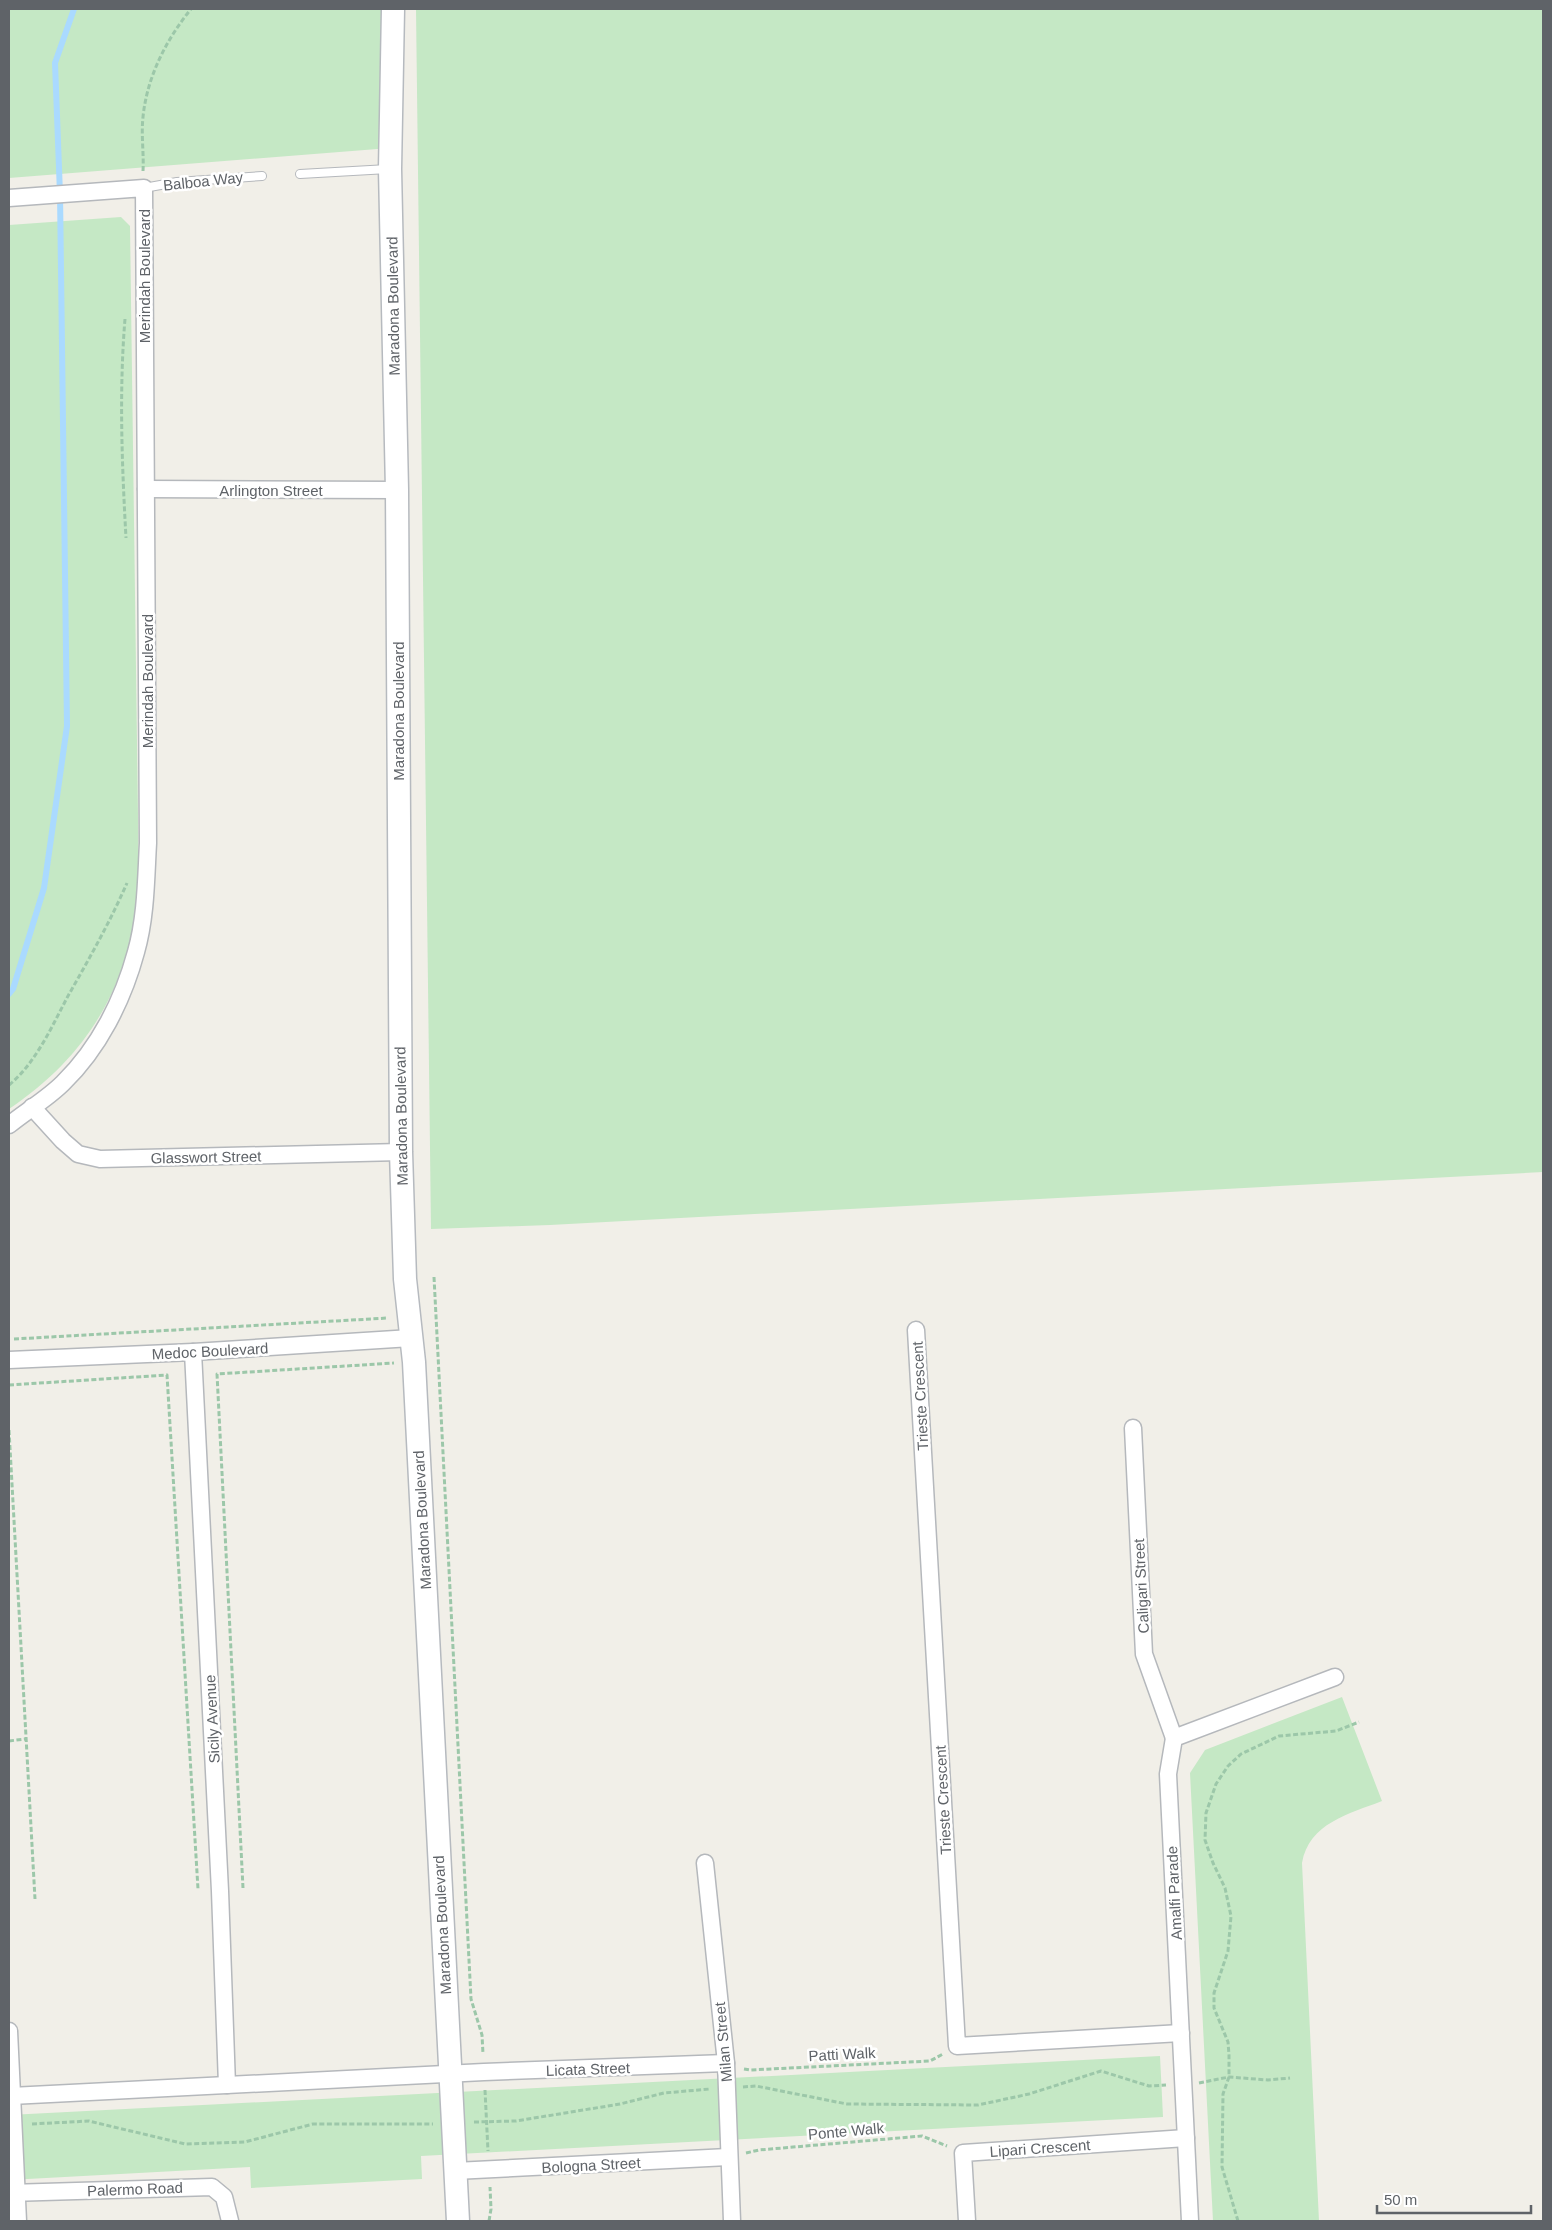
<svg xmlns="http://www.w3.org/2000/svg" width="1552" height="2230" viewBox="0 0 1552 2230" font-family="Arial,sans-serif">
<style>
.green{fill:#c5e8c5}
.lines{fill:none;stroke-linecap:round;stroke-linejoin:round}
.stream{stroke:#aadaff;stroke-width:6}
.lane-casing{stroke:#b5b8bc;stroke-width:10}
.street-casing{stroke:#b5b8bc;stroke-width:19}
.secondary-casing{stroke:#b6babf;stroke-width:25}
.path{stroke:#9cc7a9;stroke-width:3;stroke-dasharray:5 2.5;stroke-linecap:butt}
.lane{stroke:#fff;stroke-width:8}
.street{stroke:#fff;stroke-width:16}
.secondary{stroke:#fff;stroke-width:22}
.labels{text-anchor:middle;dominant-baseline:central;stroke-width:5;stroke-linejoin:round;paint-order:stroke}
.street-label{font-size:15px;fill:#5f6368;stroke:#fff}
</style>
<rect width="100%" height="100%" fill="#f1efe8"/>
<g class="green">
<polygon points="9,9 393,9 390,148 9,178"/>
<polygon points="416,9 1543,9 1543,1172 550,1225 431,1229"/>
<path d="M121 217 130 226 139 888C130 984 89 1055 9 1109V225Z"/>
<path d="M1342 1697 1382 1801C1349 1814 1309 1823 1302 1863L1319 2221H1213L1190 1773 1205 1750Z"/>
<polygon points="1160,2056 1163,2117 421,2156 422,2179 251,2188 250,2167 9,2180 9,2115"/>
</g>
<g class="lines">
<polyline class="stream" points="9,994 13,989 44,888 67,726 60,194 55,63 74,9"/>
<g class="lane-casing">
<g id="lane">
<polyline points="300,174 388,169"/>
<polyline points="144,188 177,182 262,176"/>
</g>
</g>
<g class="street-casing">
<g id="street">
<path d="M9 198 144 188 148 843C146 879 146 917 136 952 123 1000 99 1048 63 1083 47 1099 26 1111 9 1125"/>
<polyline points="146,489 397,490"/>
<polyline points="32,1107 63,1141 78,1154 100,1159 401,1152"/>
<polyline points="916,1330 957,2046 1181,2033"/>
<polyline points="193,1352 220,1891 227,2085"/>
<polyline points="9,1360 193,1352 411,1338"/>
<polyline points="1133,1428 1144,1654 1174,1738"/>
<polyline points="705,1863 726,2063 732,2221"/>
<polyline points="9,2031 18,2221"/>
<polyline points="11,2096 484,2072 726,2063"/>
<polyline points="455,2171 728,2157"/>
<polyline points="9,2193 212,2187 224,2197 230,2221"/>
<polyline points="967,2221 963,2153 1186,2138"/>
<polyline points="1190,2221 1168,1774 1174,1738 1335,1677"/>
</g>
</g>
<g class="secondary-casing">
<polyline id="secondary" points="393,9 390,169 397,490 401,1152 405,1279 414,1362 458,2221"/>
</g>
<g class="path">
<path d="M143 171C144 153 141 135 143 117 147 77 166 40 191 9"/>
<path d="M125 319C119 392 122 465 126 538"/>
<path d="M9 1085C36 1063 52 1026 68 996 89 959 110 922 127 883"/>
<polyline points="434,1277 471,1999 482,2035 483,2054"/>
<polyline points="14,1339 388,1318"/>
<polyline points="9,1385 167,1375 198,1889"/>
<polyline points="9,1430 35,1899"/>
<polyline points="9,1741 25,1739"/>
<polyline points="243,1888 217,1374 394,1363"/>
<polyline points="744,2069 750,2070 930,2061 943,2054"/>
<polyline points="1199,2083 1229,2077 1268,2080 1290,2078"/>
<polyline points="743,2087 756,2086 847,2104 978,2105 1029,2094 1101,2071 1149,2086 1166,2085"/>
<polyline points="485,2090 488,2151"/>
<polyline points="474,2122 516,2121 620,2104 664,2093 710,2089"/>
<polyline points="32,2124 89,2121 185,2144 245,2142 313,2124 433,2124"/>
<polyline points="746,2153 759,2150 922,2136 947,2146"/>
<polyline points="489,2221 491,2209 490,2187"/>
<polyline points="1238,2221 1222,2167 1223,2094 1229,2077 1229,2055 1228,2042 1214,2008 1214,1993 1228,1951 1231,1916 1225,1888 1213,1863 1205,1840 1206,1813 1216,1784 1228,1766 1241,1754 1279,1736 1336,1731 1359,1722"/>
</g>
<use href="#lane" class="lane"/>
<use href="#street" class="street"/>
<use href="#secondary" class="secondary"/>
</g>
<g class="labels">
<g class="street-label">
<text transform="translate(203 181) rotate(-6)">Balboa Way</text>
<text transform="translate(144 276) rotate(-90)">Merindah Boulevard</text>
<text transform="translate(393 306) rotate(-91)">Maradona Boulevard</text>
<text x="271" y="490">Arlington Street</text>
<text transform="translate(147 681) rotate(-90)">Merindah Boulevard</text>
<text transform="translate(398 711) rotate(-90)">Maradona Boulevard</text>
<text transform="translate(401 1116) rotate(-91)">Maradona Boulevard</text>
<text transform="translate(206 1157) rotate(-1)">Glasswort Street</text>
<text transform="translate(210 1351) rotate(-3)">Medoc Boulevard</text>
<text transform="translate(920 1396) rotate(-93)">Trieste Crescent</text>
<text transform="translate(422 1520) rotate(-93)">Maradona Boulevard</text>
<text transform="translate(1141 1586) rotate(-93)">Caligari Street</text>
<text transform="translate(212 1719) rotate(-93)">Sicily Avenue</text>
<text transform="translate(943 1800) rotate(-93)">Trieste Crescent</text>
<text transform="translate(1174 1893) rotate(-93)">Amalfi Parade</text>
<text transform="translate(442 1925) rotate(-93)">Maradona Boulevard</text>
<text transform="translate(723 2042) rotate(-95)">Milan Street</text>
<text transform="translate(842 2054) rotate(-3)">Patti Walk</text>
<text transform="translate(588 2069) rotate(-2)">Licata Street</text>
<text transform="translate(846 2131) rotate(-5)">Ponte Walk</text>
<text transform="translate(1040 2148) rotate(-4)">Lipari Crescent</text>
<text transform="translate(591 2165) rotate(-3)">Bologna Street</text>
<text transform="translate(135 2189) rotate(-2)">Palermo Road</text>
</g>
</g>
<rect width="1552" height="2230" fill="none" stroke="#5f6368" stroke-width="20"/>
<path d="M1377 2205v8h154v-8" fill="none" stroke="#5f6368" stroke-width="2.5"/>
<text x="1384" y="2205" font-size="15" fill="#5f6368" stroke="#ffffff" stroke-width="4" paint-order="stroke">50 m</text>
</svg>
